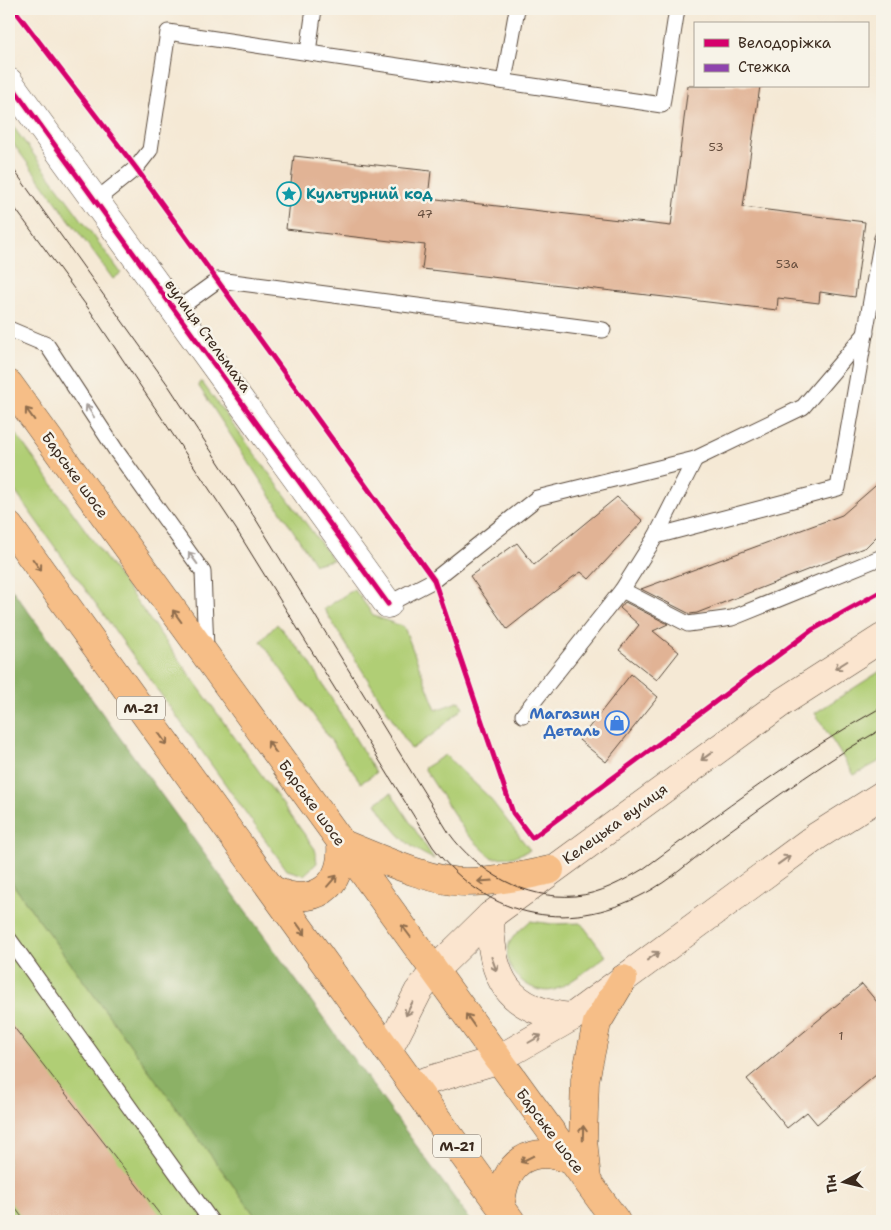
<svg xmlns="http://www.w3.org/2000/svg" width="891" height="1230" viewBox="0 0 891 1230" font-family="'Shantell Sans',sans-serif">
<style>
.green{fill:#b0ce75;stroke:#767c4a}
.forest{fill:#8cb166;stroke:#646e42}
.building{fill:#e1b395}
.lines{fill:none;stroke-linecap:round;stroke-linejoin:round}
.lane-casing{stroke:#574739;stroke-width:17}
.street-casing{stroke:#574739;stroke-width:29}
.secondary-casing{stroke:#574739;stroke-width:29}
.highway-casing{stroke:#574739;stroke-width:29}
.lane{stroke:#fff;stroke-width:15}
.street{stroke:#fff;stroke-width:28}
.secondary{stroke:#fbe5cf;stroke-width:28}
.highway{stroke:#f6be87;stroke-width:28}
.tram{stroke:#3b2a1e;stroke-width:1}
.quiet{stroke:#8e44ad;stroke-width:4;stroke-dasharray:8 4;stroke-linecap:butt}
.cycleway-casing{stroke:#f7f3e8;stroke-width:8}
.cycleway{stroke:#d6006c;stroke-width:5}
.oneway{stroke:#a79f9a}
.oneway2{stroke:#8f6d4d}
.oneway3{stroke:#9b8876}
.labels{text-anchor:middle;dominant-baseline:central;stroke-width:5;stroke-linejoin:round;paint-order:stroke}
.number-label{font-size:12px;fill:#644c3c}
.shield{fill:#f7f3e8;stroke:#73665b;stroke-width:1}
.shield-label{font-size:14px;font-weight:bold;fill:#3b2a1e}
.culture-label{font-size:15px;font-weight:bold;fill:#0d838f;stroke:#f7f3e8;text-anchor:start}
.street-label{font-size:15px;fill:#3b2a1e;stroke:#f7f3e8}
.shop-label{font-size:15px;font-weight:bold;fill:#366cbe;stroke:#f7f3e8;text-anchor:end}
</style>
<rect width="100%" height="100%" fill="#f7f3e8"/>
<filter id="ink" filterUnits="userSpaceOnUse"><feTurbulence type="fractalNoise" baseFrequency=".02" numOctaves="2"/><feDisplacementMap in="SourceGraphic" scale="10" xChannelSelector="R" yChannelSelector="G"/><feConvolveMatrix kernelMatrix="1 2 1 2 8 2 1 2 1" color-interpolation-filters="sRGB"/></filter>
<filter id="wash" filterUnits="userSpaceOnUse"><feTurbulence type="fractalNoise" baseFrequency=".0096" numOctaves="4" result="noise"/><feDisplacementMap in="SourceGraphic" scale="20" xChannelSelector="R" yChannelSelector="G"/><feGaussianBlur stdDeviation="1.12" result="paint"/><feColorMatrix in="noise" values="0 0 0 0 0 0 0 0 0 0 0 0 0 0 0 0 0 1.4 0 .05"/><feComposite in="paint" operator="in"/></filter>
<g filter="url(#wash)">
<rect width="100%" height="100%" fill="#f5e9d5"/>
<g class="green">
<polygon points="9,121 121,273 113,279 9,138"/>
<polygon points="201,381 333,560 315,564 198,385"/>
<polygon points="9,424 315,849 317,863 304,875 287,870 9,483"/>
<polygon points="354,589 374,616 404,627 436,710 460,701 463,708 435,733 411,749 324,609"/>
<polygon points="277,624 309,661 376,773 361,783 261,641"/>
<polygon points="882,670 882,760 854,775 815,713"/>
<polygon points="445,755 488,796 530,850 513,857 492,858 466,833 424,768"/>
<path d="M391 793 434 859C406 847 392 829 376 803Z"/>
<polygon points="9,879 259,1221 9,1221"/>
<path d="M530 921 553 924 581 923 606 956C594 965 567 986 554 990 532 996 502 971 508 947 511 936 522 929 530 921Z"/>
</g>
<polygon class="forest" points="9,585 471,1221 259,1221 9,879"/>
<g id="blocks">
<g class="building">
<polygon points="688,86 760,86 743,207 865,222 855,297 820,292 819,303 778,298 777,310 422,269 425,245 286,229 294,156 431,171 428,198 671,226"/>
<polygon points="882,480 882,531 866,547 697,613 690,614 641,589 842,515"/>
<polygon points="617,497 643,521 589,579 581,572 573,577 507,629 470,576 517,543 534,565"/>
<polygon points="625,602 668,624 653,631 679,652 657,680 619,650 639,625 620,608"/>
<polygon points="631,674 658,697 606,762 579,740"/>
<polygon points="862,984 882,1008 882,1070 817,1124 807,1112 787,1128 747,1079"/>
<polygon points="9,1021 165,1221 25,1221 9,1200"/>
</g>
</g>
</g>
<g filter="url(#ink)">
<use href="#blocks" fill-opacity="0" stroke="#574739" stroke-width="1"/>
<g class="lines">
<g class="lane-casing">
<g id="lane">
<polyline points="308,52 314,9"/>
<polyline points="504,81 517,9"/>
<polyline points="95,201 136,168 150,150 168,32 662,105 677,9"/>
<polyline points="882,238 838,488 656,536 622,590 688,624 732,618 882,557"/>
<polyline points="175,311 218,280 603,330"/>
<polyline points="9,329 47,345 117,452 203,572 206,649"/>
<polyline points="656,536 695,459"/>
<polyline points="388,604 434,580 537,498 695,459 803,407 866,333"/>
<polyline points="523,715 622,590"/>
<polyline points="9,939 211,1221"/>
</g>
</g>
<g class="street-casing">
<polyline id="street" points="9,82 388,604"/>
</g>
<g class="secondary-casing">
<g id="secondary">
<path d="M490 916C490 977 507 1012 572 1017"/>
<polyline points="388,1051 418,992 435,970 490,916 784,701 882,638"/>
<polyline points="413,1085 497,1060 572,1017 817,836 882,795"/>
</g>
</g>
<g class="highway-casing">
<g id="highway">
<polyline points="9,384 616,1221"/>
<polyline points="9,526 511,1221"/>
<path d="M341 843C377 857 429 882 466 882 495 882 523 876 550 870"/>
<path d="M273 890C313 908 344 888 341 843"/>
<polyline points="587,1180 583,1140 585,1080 597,1023 623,979"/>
<path d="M501 1207C503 1162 530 1143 573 1161"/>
</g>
</g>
<use href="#lane" class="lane"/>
<use href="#street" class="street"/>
<use href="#secondary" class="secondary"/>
<use href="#highway" class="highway"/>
<g class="tram">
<path d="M9 163 168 385 255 518 449 833C477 872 526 900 575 896 600 894 623 881 643 869 721 812 798 754 882 707"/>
<path d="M9 200 91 312 236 529 433 847C489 921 573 936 653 889 680 873 703 850 728 832 778 796 828 759 882 729"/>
</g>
<polyline class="quiet" points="84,9 86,11"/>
<g class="cycleway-casing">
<g id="cycleway">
<polyline points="14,9 136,168 434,580 513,813 532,838 812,630 882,591"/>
<polyline points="9,82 388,604"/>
</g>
</g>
<use href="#cycleway" class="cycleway"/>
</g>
<defs><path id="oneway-shaft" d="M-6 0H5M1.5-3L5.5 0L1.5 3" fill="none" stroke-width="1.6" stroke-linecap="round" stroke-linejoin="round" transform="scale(1.25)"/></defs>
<g class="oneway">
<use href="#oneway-shaft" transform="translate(90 411) rotate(-123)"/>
<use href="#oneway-shaft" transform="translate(193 558) rotate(-126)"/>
</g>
<g class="oneway2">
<use href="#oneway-shaft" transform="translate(30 414) rotate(-126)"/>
<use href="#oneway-shaft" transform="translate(37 565) rotate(54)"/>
<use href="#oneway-shaft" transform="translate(177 616) rotate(-126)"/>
<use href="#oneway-shaft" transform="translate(163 739) rotate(54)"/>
<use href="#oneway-shaft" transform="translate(272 747) rotate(-126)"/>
<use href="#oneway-shaft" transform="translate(332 881) rotate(-49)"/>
<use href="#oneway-shaft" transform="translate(485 881) rotate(176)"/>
<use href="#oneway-shaft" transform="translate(301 929) rotate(54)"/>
<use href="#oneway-shaft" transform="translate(406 931) rotate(-127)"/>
<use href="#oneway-shaft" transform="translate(470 1020) rotate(-125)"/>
<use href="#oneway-shaft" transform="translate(583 1133) rotate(-88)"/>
<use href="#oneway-shaft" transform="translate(527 1159) rotate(154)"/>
</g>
<g class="oneway3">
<use href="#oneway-shaft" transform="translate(841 665) rotate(148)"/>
<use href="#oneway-shaft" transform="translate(707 756) rotate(144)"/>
<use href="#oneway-shaft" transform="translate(784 860) rotate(-36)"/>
<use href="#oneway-shaft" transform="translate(653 956) rotate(-36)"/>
<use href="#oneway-shaft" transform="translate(494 964) rotate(70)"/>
<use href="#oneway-shaft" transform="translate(409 1009) rotate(116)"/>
<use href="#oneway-shaft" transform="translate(535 1039) rotate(-30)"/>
</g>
</g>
<defs>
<g id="sight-ring" transform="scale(1.25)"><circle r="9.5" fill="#f7f3e8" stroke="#0f9aa8" stroke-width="1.5"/><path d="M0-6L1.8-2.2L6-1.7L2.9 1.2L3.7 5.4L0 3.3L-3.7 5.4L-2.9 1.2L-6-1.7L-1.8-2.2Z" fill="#0f9aa8"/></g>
<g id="shop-ring" transform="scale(1.25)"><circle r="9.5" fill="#f7f3e8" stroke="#3f7fe0" stroke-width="1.5"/><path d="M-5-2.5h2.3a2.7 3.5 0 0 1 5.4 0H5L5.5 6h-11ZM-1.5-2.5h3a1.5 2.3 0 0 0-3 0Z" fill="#3f7fe0"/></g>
</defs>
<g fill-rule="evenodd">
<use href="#sight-ring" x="289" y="194"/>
<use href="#shop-ring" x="617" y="723"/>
</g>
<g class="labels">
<g class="number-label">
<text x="716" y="147">53</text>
<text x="425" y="214">47</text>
<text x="787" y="264">53а</text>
<text x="841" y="1036">1</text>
</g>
<g class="shield">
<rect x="117" y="696.5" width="48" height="23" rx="4"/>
<rect x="433" y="1134.5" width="48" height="23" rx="4"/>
</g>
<g class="shield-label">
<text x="141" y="708">М-21</text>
<text x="457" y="1146">М-21</text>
</g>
<g class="culture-label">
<text x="306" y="194">Культурний код</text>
</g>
<g class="street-label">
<text transform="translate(208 336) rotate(54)">вулиця Стельмаха</text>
<text transform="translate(75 475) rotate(54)">Барське шосе</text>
<text transform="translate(312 803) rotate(54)">Барське шосе</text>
<text transform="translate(615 824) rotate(-36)">Келецька вулиця</text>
<text transform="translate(550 1131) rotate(53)">Барське шосе</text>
</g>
<g class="shop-label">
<text x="600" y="714">Магазин<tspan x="600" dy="17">Деталь</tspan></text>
</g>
</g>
<rect width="891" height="1230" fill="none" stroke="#f7f3e8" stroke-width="30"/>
<rect x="694" y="22" width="175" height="65" fill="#f7f3e8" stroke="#aca397"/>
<rect x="704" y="39" width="25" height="8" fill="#d6006c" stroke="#aca397"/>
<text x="738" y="48" font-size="15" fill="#3b2a1e">Велодоріжка</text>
<rect x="704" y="64" width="25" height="8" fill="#8e44ad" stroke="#aca397"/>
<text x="738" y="72" font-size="15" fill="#3b2a1e">Стежка</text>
<g transform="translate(844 1182) rotate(262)" stroke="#f7f3e8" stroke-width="4" paint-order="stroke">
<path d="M0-4L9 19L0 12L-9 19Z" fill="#3b2a1e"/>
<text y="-8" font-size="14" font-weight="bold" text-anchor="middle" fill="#3b2a1e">Пн</text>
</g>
</svg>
